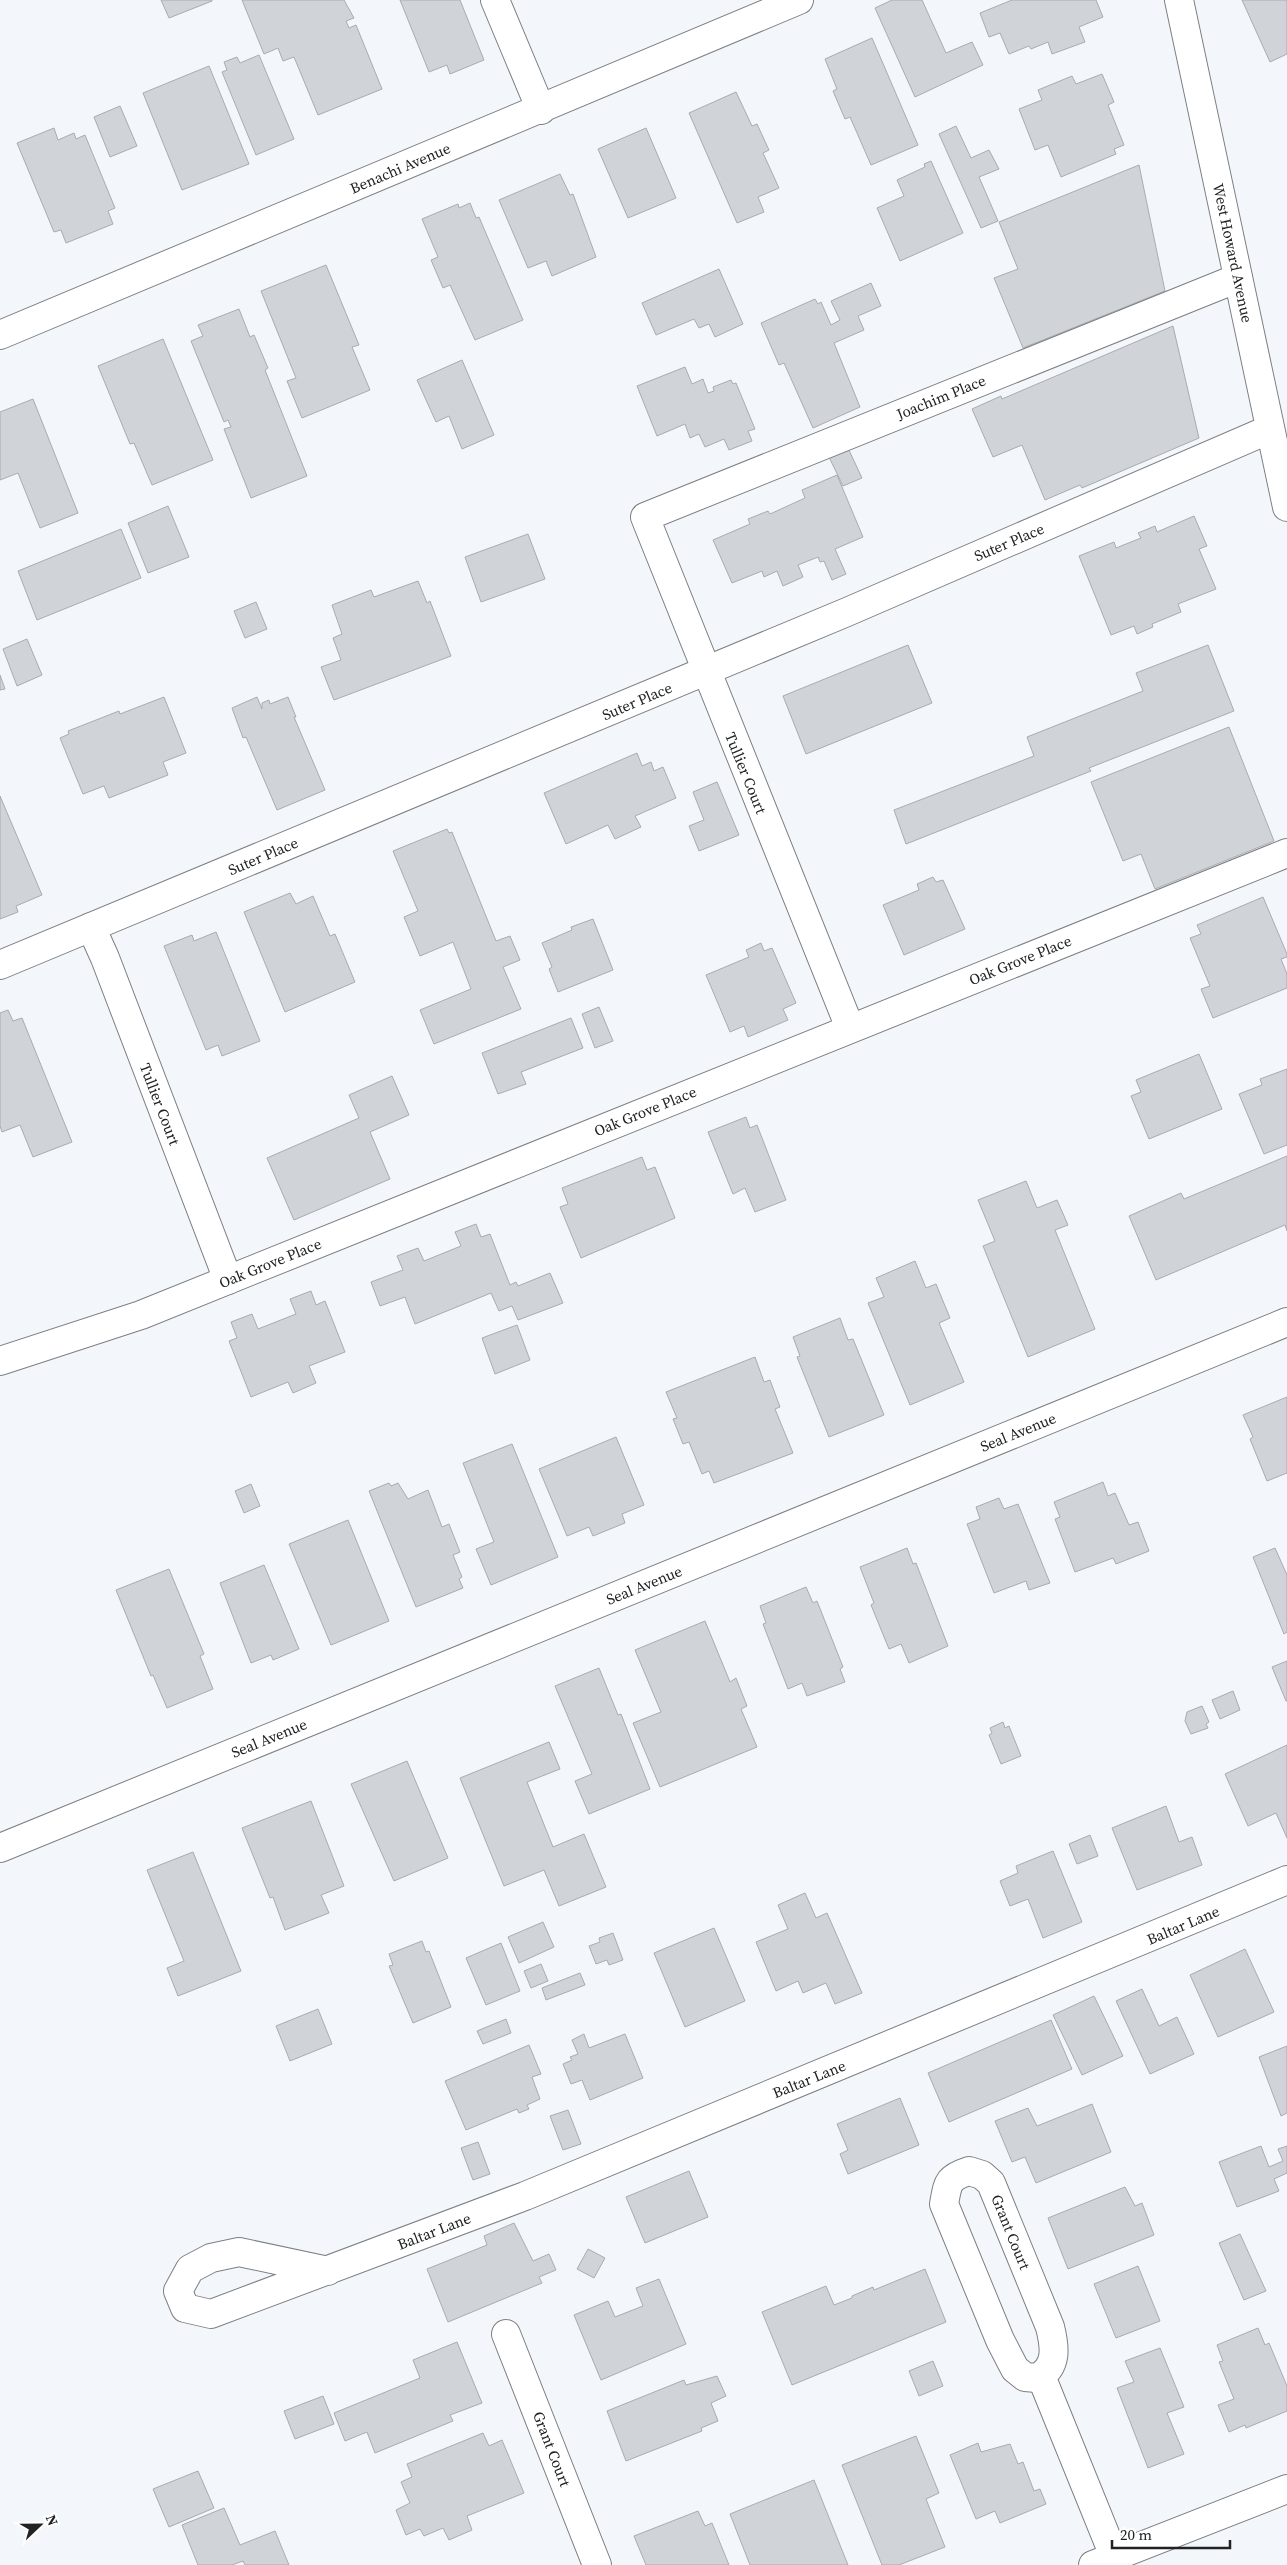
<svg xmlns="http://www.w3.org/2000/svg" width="1287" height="2565" viewBox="0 0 1287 2565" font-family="'Source Serif 4',serif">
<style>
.building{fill:#d0d4d8;stroke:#a8acb0}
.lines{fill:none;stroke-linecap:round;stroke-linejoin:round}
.minor-casing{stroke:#7c8083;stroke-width:30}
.secondary-casing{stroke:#7c8083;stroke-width:30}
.minor{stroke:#fff;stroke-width:28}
.secondary{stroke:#fff;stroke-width:28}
.labels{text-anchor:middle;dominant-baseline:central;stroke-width:4;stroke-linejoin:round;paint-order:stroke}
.street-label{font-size:15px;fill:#202223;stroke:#fff}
</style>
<rect width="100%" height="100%" fill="#f3f7fb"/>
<g class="building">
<polygon points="161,0 212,0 212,1 169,18"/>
<polygon points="242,0 344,0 354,18 346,21 349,28 356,25 382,89 318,115 294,57 283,61 278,48 264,54"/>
<polygon points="400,0 460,0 484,60 450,74 447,65 429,72"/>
<polygon points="892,0 922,0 946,53 972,42 983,65 915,97 875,8"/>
<polygon points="1012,0 1096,0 1103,17 1079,27 1085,42 1052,54 1048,42 1031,49 1029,46 1009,54 1000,33 989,37 980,13"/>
<polygon points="1242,0 1287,0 1287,54 1270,62"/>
<polygon points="872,38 918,145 871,165 850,117 845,119 833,91 837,89 825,59"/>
<polygon points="259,55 294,139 256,155 222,72 227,70 224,62 237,57 240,63"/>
<polygon points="209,66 249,164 182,190 143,93"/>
<polygon points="1102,74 1114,102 1108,105 1124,145 1114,149 1116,154 1061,177 1048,145 1035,150 1019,109 1042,100 1038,90 1072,76 1076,84"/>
<polygon points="736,92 752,126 757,124 769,150 763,153 779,188 758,197 764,212 737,223 689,113"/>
<polygon points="120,106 137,146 110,157 94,117"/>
<polygon points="956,126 971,158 989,150 999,169 979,177 998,221 981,228 939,134"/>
<polygon points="54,128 58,140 74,133 76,139 85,135 115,208 108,211 113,224 66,243 61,230 54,232 17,143"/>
<polygon points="646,128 676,198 628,218 598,149"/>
<polygon points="931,161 963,233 900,261 877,208 904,196 897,180 925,167 924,164"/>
<polygon points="1139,165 1165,291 1023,348 994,278 1018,269 999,222"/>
<polygon points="560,174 570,195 573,194 596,257 552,276 546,261 528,268 499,200"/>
<polygon points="470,203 476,218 479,217 523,320 475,340 450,285 443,288 431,260 438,257 422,219 458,204 459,208"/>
<polygon points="326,265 359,345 352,347 370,390 302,418 287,381 296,378 261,291"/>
<polygon points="719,269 743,324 715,337 709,324 699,328 694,319 656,335 642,303"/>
<polygon points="871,283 881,306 858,316 864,330 834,343 860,407 813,428 784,363 779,365 761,323 815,299 818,304 821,302 831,325 840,320 831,301"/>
<polygon points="239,309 250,337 254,335 268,368 265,370 307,476 251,498 224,429 231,427 228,420 224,422 191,341 203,336 198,325"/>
<polygon points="1173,326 1199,438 1082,488 1080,485 1045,500 1022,445 993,457 972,409 1001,396 1002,399"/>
<polygon points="163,339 213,460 152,485 134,443 130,444 98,366"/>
<polygon points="462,360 494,435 462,449 449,416 436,422 417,380"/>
<polygon points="685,367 692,384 703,379 708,393 714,391 713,387 731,380 733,384 736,383 755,429 748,431 752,441 729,450 724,439 705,447 699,434 690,438 685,424 657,436 637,386"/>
<polygon points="33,399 78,513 40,528 18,473 0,480 0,412"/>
<polygon points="847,446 862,478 843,486 828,455"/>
<polygon points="837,475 863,537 835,549 846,574 832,580 824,561 820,562 818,557 798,565 803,577 783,586 777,571 764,577 762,571 732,583 713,540 750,524 748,519 768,511 770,514 805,498 802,490"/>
<polygon points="168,506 189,557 148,573 128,523"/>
<polygon points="1194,516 1207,546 1199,549 1216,589 1178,604 1181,612 1152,624 1153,627 1137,634 1134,626 1111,635 1079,556 1114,542 1116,548 1141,538 1138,533 1155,526 1157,532"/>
<polygon points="121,529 141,578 37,620 18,571"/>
<polygon points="528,534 545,579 481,602 465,557"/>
<polygon points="418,581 427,603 430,601 451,656 334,700 321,667 341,660 333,638 342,634 332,605 371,590 374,597"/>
<polygon points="256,602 267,629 245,638 234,611"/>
<polygon points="27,639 42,675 17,686 3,649"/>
<polygon points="908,645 932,703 806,754 783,696"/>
<polygon points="1208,645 1234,711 1089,768 1091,771 906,844 894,810 1034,756 1027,737 1143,691 1136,673"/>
<polygon points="0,675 5,689 0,690"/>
<polygon points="164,697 186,753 163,762 168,775 109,798 104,786 83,794 60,738 69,734 68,731 119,711 120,714"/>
<polygon points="257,697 262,709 262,703 269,700 270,704 288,697 296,717 294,717 325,790 277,810 246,737 243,738 232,708"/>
<polygon points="1229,727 1274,841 1155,889 1141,854 1123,861 1091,782"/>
<polygon points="637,753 642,766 651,762 654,771 663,767 676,798 635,816 641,827 615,839 608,825 566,844 544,793"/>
<polygon points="717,782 739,835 699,851 689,826 704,820 693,792"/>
<polygon points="0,796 42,895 16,906 18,912 0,919"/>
<polygon points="447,829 449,833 452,832 496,941 510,936 520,960 503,967 521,1009 434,1044 420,1010 471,989 453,942 420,956 404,917 418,911 393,851"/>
<polygon points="933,877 936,882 943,880 965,929 904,955 883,905 919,890 917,884"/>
<polygon points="290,893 296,904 313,896 330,936 335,934 355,982 285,1012 244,912"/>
<polygon points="1263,897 1287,954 1287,957 1281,959 1287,974 1287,988 1213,1018 1201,989 1210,986 1190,938 1201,934 1197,925"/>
<polygon points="593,919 613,970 558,992 549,969 552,967 542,943 572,930 571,927"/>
<polygon points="216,932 260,1041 222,1056 218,1045 206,1050 164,946 192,935 194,941"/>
<polygon points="761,943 764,951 772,948 796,1003 783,1009 788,1020 748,1037 744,1026 730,1032 706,975 749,957 746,950"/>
<polygon points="599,1007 613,1041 595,1048 582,1014"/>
<polygon points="8,1010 13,1021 22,1018 72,1142 33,1157 20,1125 2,1132 0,1126 0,1013"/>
<polygon points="571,1018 583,1048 521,1072 526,1084 498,1094 482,1053"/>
<polygon points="1199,1054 1222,1109 1149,1139 1131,1096 1141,1092 1136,1080"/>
<polygon points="1287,1069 1287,1145 1264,1154 1239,1094 1262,1085 1260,1079"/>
<polygon points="392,1076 409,1115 370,1132 390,1179 294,1220 267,1158 359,1118 349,1095"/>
<polygon points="746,1117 750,1128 757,1125 786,1200 755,1212 745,1188 733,1194 708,1132"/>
<polygon points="1287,1156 1287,1231 1285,1225 1156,1280 1129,1216 1181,1193 1184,1199"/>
<polygon points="642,1157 647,1170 655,1167 675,1218 581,1258 560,1207 568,1204 562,1188"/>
<polygon points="1026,1181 1037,1208 1057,1200 1068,1225 1055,1230 1095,1329 1028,1357 983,1246 995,1241 978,1200"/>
<polygon points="476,1224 481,1237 490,1234 510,1285 516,1282 518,1286 550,1273 563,1303 518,1320 512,1306 499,1311 491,1293 415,1324 405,1297 380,1306 371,1282 403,1270 397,1256 418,1248 424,1261 461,1246 455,1232"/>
<polygon points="915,1261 926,1288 936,1284 950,1318 939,1323 964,1382 910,1405 868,1303 884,1297 876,1278"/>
<polygon points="311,1291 316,1305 325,1301 345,1352 309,1366 316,1383 293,1393 288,1382 251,1397 229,1341 237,1338 231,1322 252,1314 258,1329 296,1314 290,1299"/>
<polygon points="840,1318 848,1340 853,1339 884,1415 829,1437 797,1357 800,1356 793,1337"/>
<polygon points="517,1325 530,1360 495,1374 482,1338"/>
<polygon points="755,1357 764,1382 770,1380 780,1407 775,1409 793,1453 714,1483 709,1471 702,1474 689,1442 683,1444 673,1419 677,1418 666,1392"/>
<polygon points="1287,1397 1287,1473 1267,1481 1250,1439 1253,1437 1243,1415"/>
<polygon points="616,1437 644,1505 622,1514 625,1523 593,1536 589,1527 567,1536 539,1469"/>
<polygon points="512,1444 558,1557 491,1585 476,1549 494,1542 463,1463"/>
<polygon points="1103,1482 1108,1496 1115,1493 1129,1525 1138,1522 1149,1551 1116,1564 1113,1558 1075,1572 1055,1519 1060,1517 1054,1502"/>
<polygon points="389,1483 391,1486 398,1483 408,1499 428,1490 442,1527 449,1524 460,1552 453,1555 462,1577 459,1579 463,1588 416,1607 369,1491"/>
<polygon points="251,1484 260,1506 244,1513 235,1491"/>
<polygon points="999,1498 1004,1509 1018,1504 1050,1583 1029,1590 1026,1581 994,1593 967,1524 980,1519 976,1507"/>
<polygon points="348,1520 389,1621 331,1645 289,1544"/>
<polygon points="907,1548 913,1564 916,1563 948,1646 909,1663 901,1644 889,1649 871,1605 874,1603 860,1567"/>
<polygon points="1275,1548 1287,1575 1287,1632 1284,1634 1253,1557"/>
<polygon points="264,1565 299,1649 273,1660 271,1655 251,1663 220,1583"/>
<polygon points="169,1569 204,1654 200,1656 213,1689 167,1708 153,1675 151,1676 116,1590"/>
<polygon points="806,1587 813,1603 817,1601 843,1667 840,1669 845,1682 807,1696 802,1683 788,1689 763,1624 766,1623 760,1606"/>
<polygon points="705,1621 730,1682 736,1678 747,1706 741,1709 757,1747 660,1787 633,1723 661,1712 635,1650"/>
<polygon points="1287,1661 1287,1701 1286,1701 1272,1667"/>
<polygon points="599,1668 618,1715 621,1714 650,1789 589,1814 575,1781 592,1774 555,1686"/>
<polygon points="1233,1691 1240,1710 1220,1719 1212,1700"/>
<polygon points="1202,1706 1209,1722 1206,1724 1208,1728 1191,1734 1185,1721 1187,1712"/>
<polygon points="1003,1722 1005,1728 1009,1726 1021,1756 1001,1764 989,1735 992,1733 990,1728"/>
<polygon points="549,1742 560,1769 527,1782 553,1847 584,1834 606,1887 559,1906 544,1870 504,1886 460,1778"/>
<polygon points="1287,1745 1287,1838 1276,1813 1248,1826 1225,1774"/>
<polygon points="407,1761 448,1858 394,1881 351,1784"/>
<polygon points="311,1801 344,1886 321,1895 329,1913 285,1930 273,1897 270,1898 242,1828"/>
<polygon points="1166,1806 1179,1842 1192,1837 1202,1865 1137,1890 1112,1828"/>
<polygon points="1090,1835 1098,1856 1077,1864 1069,1844"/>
<polygon points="1053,1851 1082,1922 1043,1938 1028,1899 1010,1906 1000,1881 1018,1873 1016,1866"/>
<polygon points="193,1852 241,1971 178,1996 167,1968 184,1961 147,1870"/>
<polygon points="805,1893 816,1918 827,1913 862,1993 835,2004 826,1983 803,1993 798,1981 776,1991 756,1942 788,1929 778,1905"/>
<polygon points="543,1922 554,1947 519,1963 508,1937"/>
<polygon points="714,1928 745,2001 685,2027 654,1953"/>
<polygon points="613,1933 623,1960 609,1965 607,1960 596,1964 589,1946 600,1942 599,1938"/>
<polygon points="422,1941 426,1952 429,1951 451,2007 413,2023 389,1966 393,1965 389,1954"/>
<polygon points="501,1943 520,1991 486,2005 466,1958"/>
<polygon points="1245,1949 1274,2012 1218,2037 1190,1975"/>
<polygon points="541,1964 548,1981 531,1988 524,1971"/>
<polygon points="580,1973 585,1985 546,2000 542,1988"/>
<polygon points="1142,1989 1159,2026 1177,2017 1194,2054 1150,2074 1116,2001"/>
<polygon points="1094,1996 1123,2056 1082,2075 1053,2015"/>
<polygon points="318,2009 332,2044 290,2061 276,2026"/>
<polygon points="506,2019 511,2033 483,2044 477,2031"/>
<polygon points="1051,2020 1072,2069 949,2122 928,2073"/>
<polygon points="584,2034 589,2048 625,2034 643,2078 590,2100 582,2080 571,2084 563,2064 572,2060 570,2057 578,2054 572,2040"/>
<polygon points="529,2045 541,2074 532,2077 540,2099 527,2105 529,2109 519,2113 517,2109 466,2130 445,2081"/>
<polygon points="1287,2046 1287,2113 1281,2116 1259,2057"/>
<polygon points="900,2098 919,2145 848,2174 840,2154 848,2150 837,2124"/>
<polygon points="1092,2104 1111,2152 1036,2183 1025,2157 1012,2162 995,2121 1028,2108 1037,2126"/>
<polygon points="568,2110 581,2144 563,2150 550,2116"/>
<polygon points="478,2142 490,2174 473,2180 461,2148"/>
<polygon points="1261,2146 1269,2167 1283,2161 1278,2149 1287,2146 1287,2173 1274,2179 1279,2191 1237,2207 1219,2162"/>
<polygon points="689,2171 708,2217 645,2243 626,2197"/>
<polygon points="1125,2187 1135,2206 1142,2203 1154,2235 1068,2269 1048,2218"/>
<polygon points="514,2223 533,2261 549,2254 556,2270 539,2277 542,2283 448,2322 427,2269 487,2245 484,2236"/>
<polygon points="1240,2234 1266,2291 1244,2300 1219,2243"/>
<polygon points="588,2249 605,2258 594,2278 577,2269"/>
<polygon points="1138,2266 1160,2321 1116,2338 1094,2284"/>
<polygon points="925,2269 946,2322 792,2385 762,2312 826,2286 834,2305 852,2298 852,2296 873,2287 874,2290"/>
<polygon points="659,2279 686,2344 601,2380 574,2315 608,2301 615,2317 643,2306 636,2288"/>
<polygon points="1258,2328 1265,2345 1269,2343 1287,2386 1287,2411 1246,2428 1245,2425 1229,2432 1218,2405 1234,2399 1219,2362 1223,2361 1217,2345"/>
<polygon points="457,2342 482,2403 450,2415 453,2421 375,2453 367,2432 345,2441 334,2413 420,2378 413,2360"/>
<polygon points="1160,2348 1184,2407 1167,2413 1184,2454 1148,2468 1117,2388 1134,2382 1125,2361"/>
<polygon points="933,2361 943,2386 919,2396 909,2371"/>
<polygon points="717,2376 726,2396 711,2403 718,2421 701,2428 702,2431 626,2461 607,2411 684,2380 686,2385"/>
<polygon points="323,2396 334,2424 295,2439 284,2411"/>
<polygon points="483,2433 489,2446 502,2440 524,2493 467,2516 472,2530 449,2540 443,2528 424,2536 420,2529 406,2535 396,2510 410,2503 401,2482 412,2477 407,2464"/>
<polygon points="916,2436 939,2493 926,2499 945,2547 899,2565 882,2565 842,2465"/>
<polygon points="978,2443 981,2452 1010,2444 1018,2464 1023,2462 1034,2491 1040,2489 1046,2504 1000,2523 995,2511 976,2519 950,2455"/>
<polygon points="198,2471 214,2508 169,2527 153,2489"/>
<polygon points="814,2480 848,2565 750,2565 730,2514"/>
<polygon points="224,2508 240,2545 275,2531 289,2565 245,2565 243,2561 232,2565 198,2565 182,2525"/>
<polygon points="698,2511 705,2526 712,2523 729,2565 646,2565 634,2536"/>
</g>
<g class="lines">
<g class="minor-casing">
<g id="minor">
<polyline points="495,0 541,110"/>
<polyline points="0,335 799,0"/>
<polyline points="91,927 105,958 228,1280"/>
<polyline points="0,965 847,612 1270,429"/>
<polyline points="850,1028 645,517 1238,278"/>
<polyline points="0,1361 141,1315 1287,853"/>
<polyline points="0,1848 1287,1322"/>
<path d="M969 2171 982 2175 991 2183 1050 2327C1055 2347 1058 2367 1037 2378L1025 2377 1015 2369 1000 2340 944 2204C948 2183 947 2178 969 2171Z"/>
<polyline points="328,2271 239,2252 211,2258 190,2269 178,2291 185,2308 211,2314 525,2196 1287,1880"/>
<polyline points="506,2334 597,2565"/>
<polyline points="1041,2376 1114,2556"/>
<polyline points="1093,2565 1287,2489"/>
</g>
</g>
<g class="secondary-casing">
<polyline id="secondary" points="1179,0 1287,507"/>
</g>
<use href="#minor" class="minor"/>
<use href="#secondary" class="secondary"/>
</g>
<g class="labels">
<g class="street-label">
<text transform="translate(400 168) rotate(-23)">Benachi Avenue</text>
<text transform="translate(1233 253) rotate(78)">West Howard Avenue</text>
<text transform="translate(941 397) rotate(-22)">Joachim Place</text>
<text transform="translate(1009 542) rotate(-23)">Suter Place</text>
<text transform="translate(637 701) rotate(-23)">Suter Place</text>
<text transform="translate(746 773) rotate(68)">Tullier Court</text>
<text transform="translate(263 856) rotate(-23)">Suter Place</text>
<text transform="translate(1020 960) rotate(-22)">Oak Grove Place</text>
<text transform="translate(160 1104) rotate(69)">Tullier Court</text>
<text transform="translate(645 1111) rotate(-22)">Oak Grove Place</text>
<text transform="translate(270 1263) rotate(-22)">Oak Grove Place</text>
<text transform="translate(1018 1432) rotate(-22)">Seal Avenue</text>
<text transform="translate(644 1585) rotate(-22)">Seal Avenue</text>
<text transform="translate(269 1738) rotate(-22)">Seal Avenue</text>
<text transform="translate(1183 1925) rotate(-23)">Baltar Lane</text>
<text transform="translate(809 2079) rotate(-22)">Baltar Lane</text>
<text transform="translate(434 2231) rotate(-21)">Baltar Lane</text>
<text transform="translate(1011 2232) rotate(68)">Grant Court</text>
<text transform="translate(552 2449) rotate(69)">Grant Court</text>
</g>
</g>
<g transform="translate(40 2525) rotate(68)" stroke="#ffffff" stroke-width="4" paint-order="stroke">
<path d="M0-4L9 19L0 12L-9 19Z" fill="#202223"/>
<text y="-8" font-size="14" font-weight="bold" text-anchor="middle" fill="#202223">N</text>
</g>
<path d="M1112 2540v8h118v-8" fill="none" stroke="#202223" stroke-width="2.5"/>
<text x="1120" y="2540" font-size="15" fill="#202223" stroke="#ffffff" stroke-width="4" paint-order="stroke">20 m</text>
</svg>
